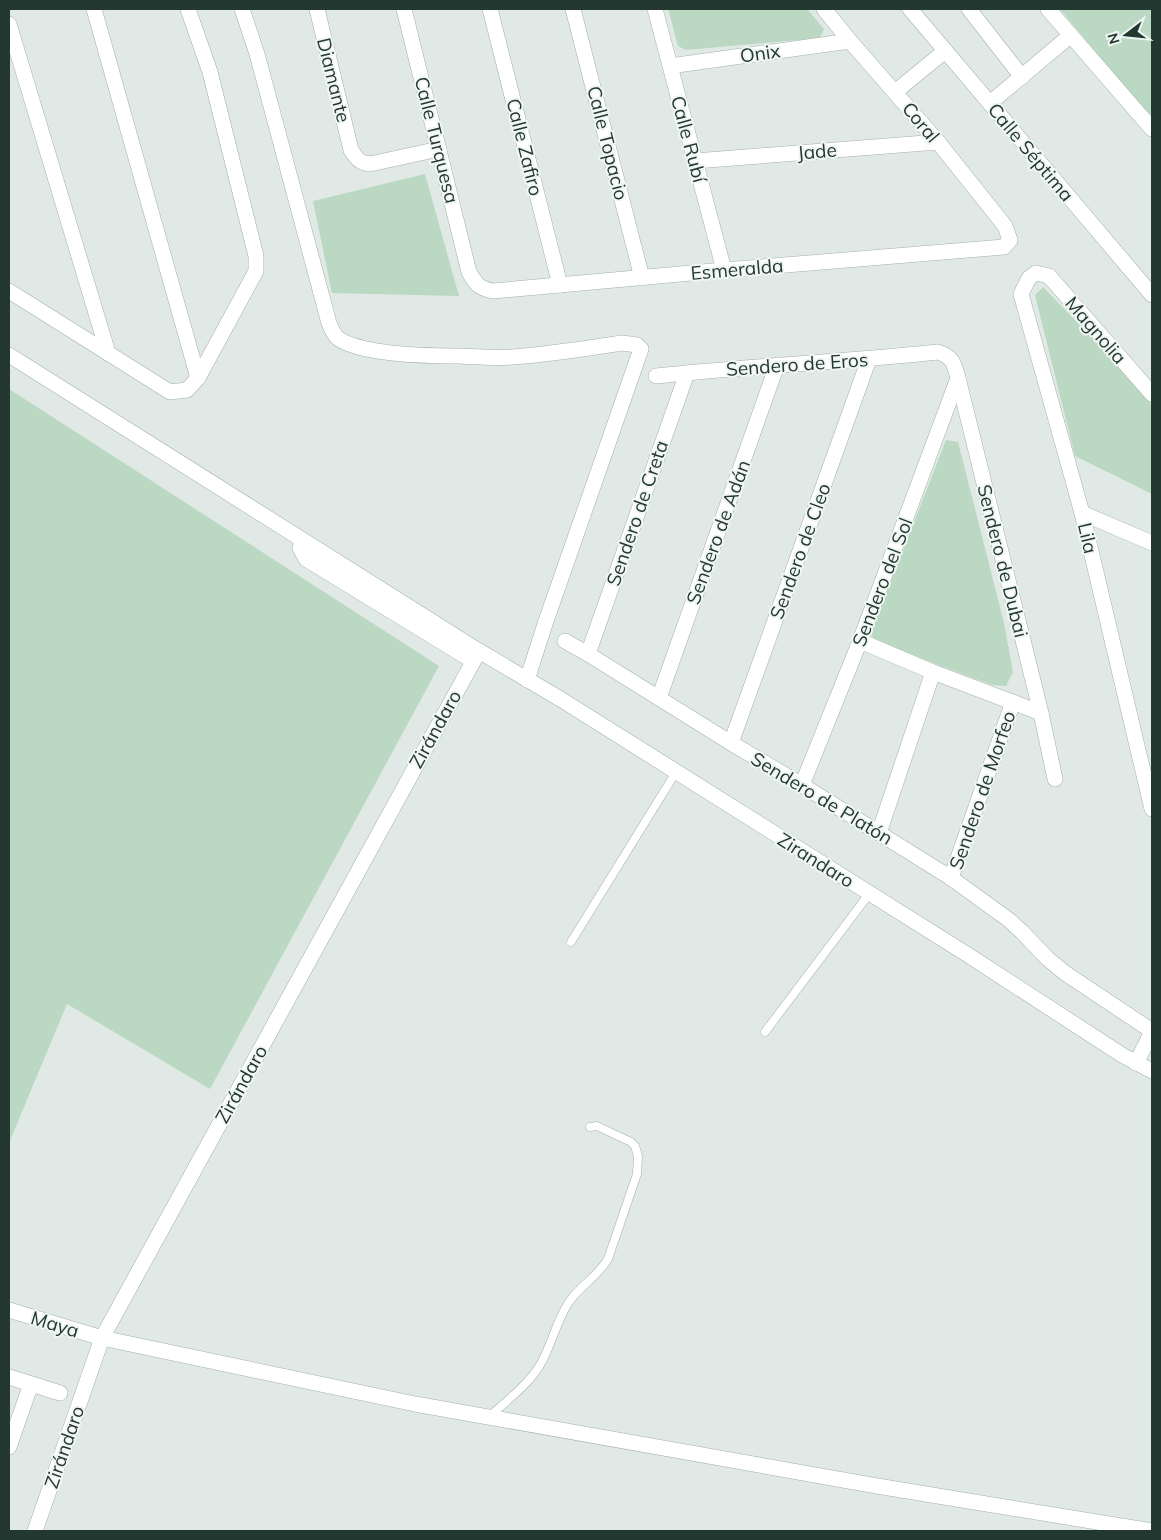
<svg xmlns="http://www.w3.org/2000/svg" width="1161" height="1540" viewBox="0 0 1161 1540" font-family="Mulish,sans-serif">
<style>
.green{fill:#bbd8c2}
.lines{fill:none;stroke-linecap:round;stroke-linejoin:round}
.lane-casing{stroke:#a3b0ab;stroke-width:9}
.street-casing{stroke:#a3b0ab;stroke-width:16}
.lane{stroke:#fff;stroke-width:8}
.street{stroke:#fff;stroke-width:15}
.labels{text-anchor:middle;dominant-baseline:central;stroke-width:4;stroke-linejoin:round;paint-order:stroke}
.street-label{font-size:19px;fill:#223831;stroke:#f0f6f3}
</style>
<rect width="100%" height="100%" fill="#e0e9e5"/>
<g class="green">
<polygon points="668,9 807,9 824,29 820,38 686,50 678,46"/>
<polygon points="1060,9 1152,9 1152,114 1146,112"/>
<polygon points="425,174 459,296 332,293 313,201"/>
<polygon points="1043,287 1105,351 1152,405 1152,494 1075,456 1035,295"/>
<polygon points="9,389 439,666 210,1089 67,1004 9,1143"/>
<polygon points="946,440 958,442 1004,623 1013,672 1006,686 992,685 874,641 871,633"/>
</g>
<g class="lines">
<g class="lane-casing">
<g id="lane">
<polyline points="571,942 676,772"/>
<polyline points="765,1032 869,894"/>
<path d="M489 1417C505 1402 529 1384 540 1365 552 1345 556 1321 569 1302 580 1286 598 1276 608 1259L637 1174 638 1156 635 1146 631 1142 597 1126 590 1127"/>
</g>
</g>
<g class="street-casing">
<g id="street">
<polyline points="94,9 198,378"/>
<path d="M242 9 257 54 329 323C332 329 333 335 339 339 364 355 429 356 459 356 481 357 502 359 524 356 557 353 590 348 622 343L637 345 641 349 545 624 527 680"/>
<path d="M317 9 351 150C357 159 360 163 370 164L439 149"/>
<path d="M404 9 469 272C476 284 478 288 493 291L724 270 1004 247 1010 240 1005 226 938 142 850 41 824 9"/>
<polyline points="490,9 560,285"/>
<polyline points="573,9 642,278"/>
<polyline points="655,9 724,270"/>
<polyline points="910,9 1152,295"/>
<polyline points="969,9 1022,77"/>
<polyline points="1048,9 1152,129"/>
<polyline points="9,24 108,353"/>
<polyline points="670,66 850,41"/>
<polyline points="895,92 945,51"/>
<polyline points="990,103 1071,35"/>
<polyline points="695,161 938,142"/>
<polyline points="9,291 170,392 187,390 198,378 256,271 256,256 210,72 188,9"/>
<polyline points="9,355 479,651 562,700 968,955 1122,1055 1152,1071"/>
<path d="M656 376C750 366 844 362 938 352 953 357 954 363 958 378L1041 713 1055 779"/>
<polyline points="1152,394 1049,276 1036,273 1029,278 1021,294 1082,513 1152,809"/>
<polyline points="1082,513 1152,543"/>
<polyline points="302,540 300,548 306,559 473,661"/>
<polyline points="565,641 588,654 731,743 802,785 951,878 1009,920 1022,932 1048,959 1065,973 1152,1031"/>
<polyline points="860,641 933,672 1041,713"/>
<polyline points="588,654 687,373"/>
<polyline points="659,698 777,365"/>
<polyline points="731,743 869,359"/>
<polyline points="802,785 860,641 958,378"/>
<polyline points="879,833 933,672"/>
<polyline points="951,878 1013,702"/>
<polyline points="1136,1063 1152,1032"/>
<polyline points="9,1310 102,1338 415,1404 877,1486 1152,1531"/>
<polyline points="9,1377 60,1393"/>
<polyline points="9,1447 31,1384"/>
<polyline points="35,1531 102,1338 479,651"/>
</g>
</g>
<use href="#lane" class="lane"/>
<use href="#street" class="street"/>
</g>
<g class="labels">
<g class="street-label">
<text transform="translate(760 53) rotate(-8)">Onix</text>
<text transform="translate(334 80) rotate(76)">Diamante</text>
<text transform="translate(921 122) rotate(50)">Coral</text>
<text transform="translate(689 139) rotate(75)">Calle Rubí</text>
<text transform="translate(437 140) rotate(76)">Calle Turquesa</text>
<text transform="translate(608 143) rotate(76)">Calle Topacio</text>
<text transform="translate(525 147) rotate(76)">Calle Zafiro</text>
<text transform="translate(817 151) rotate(-5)">Jade</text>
<text transform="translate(1031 152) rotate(50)">Calle Séptima</text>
<text transform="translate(737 269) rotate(-5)">Esmeralda</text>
<text transform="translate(1096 330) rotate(49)">Magnolia</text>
<text transform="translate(797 364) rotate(-4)">Sendero de Eros</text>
<text transform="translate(637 513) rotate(-71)">Sendero de Creta</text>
<text transform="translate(718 532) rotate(-70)">Sendero de Adán</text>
<text transform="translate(1088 538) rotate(77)">Lila</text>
<text transform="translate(800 551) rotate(-70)">Sendero de Cleo</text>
<text transform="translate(1003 561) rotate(76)">Sendero de Dubai</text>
<text transform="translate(882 582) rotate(-69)">Sendero del Sol</text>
<text transform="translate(435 729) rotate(-61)">Zirándaro</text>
<text transform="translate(982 790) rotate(-71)">Sendero de Morfeo</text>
<text transform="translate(822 798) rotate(31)">Sendero de Platón</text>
<text transform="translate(816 860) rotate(32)">Zirandaro</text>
<text transform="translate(241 1084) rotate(-61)">Zirándaro</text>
<text transform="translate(55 1324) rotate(17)">Maya</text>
<text transform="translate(64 1447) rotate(-71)">Zirándaro</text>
</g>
</g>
<rect width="1161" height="1540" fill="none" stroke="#223831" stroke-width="20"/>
<g transform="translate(1126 35) rotate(254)" stroke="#f0f6f3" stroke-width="4" paint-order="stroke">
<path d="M0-4L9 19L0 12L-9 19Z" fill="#223831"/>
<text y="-8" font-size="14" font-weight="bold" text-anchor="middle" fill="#223831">N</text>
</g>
</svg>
